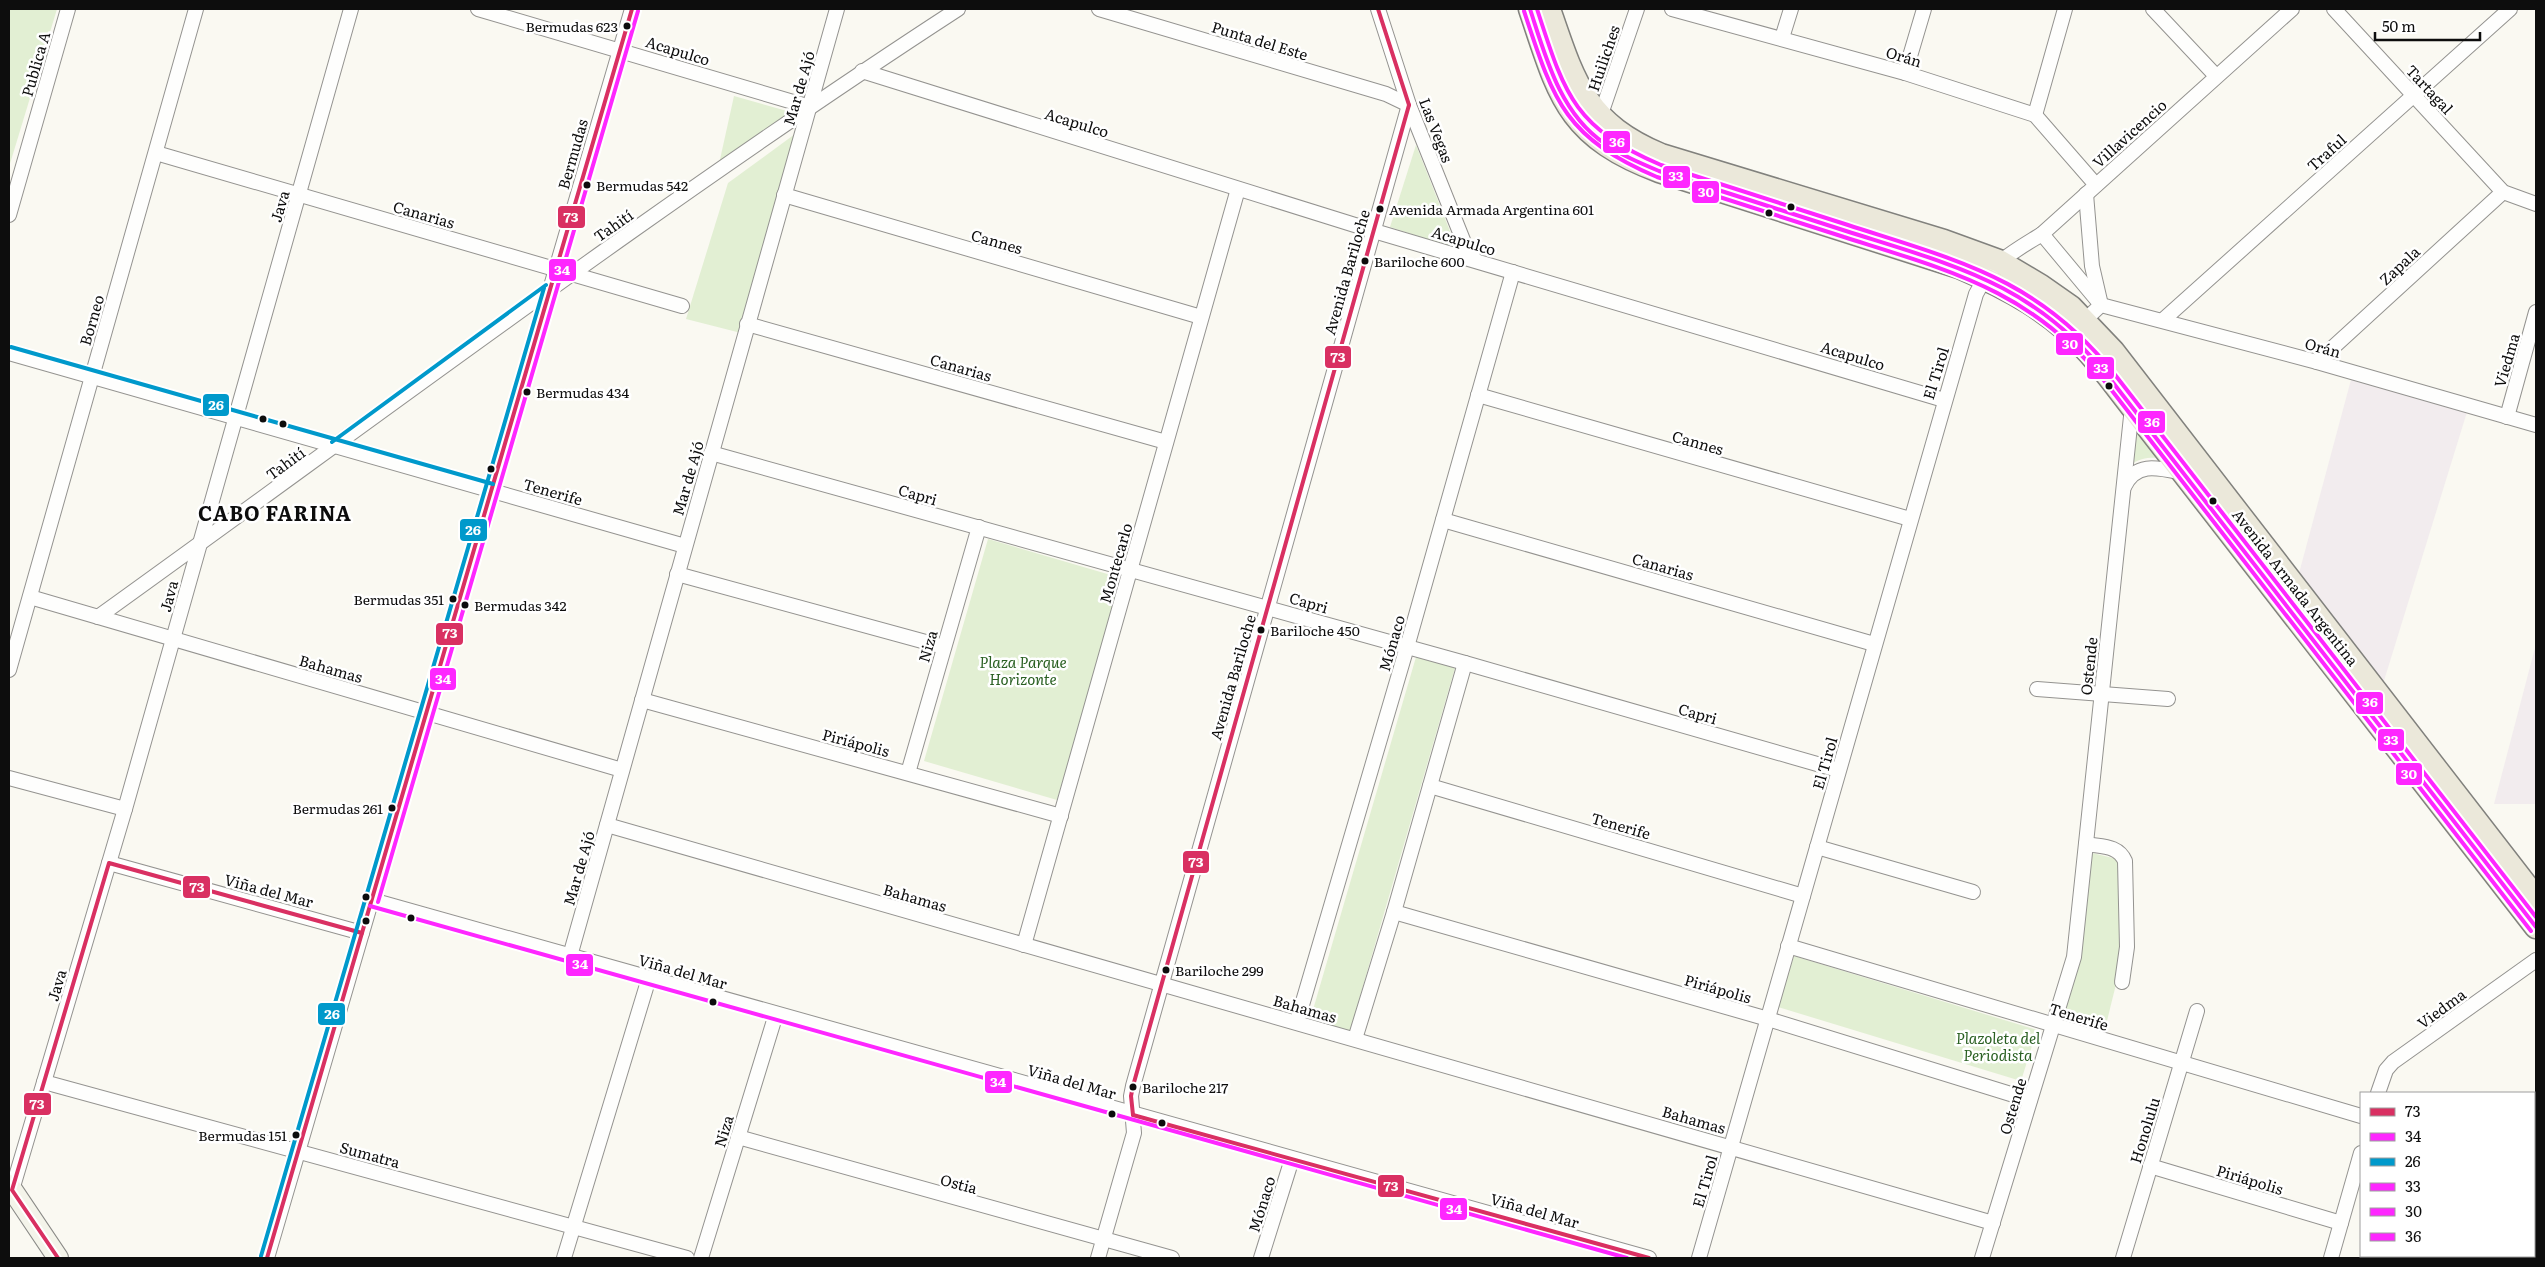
<svg xmlns="http://www.w3.org/2000/svg" width="2545" height="1267" viewBox="0 0 2545 1267" font-family="Literata,serif">
<style>
.industrial{fill:#f2ecee}
.park{fill:#e2efd3}
.lines{fill:none;stroke-linecap:round;stroke-linejoin:round}
.minor-casing{stroke:#949390;stroke-width:16}
.secondary-casing{stroke:#8a8a87;stroke-width:22}
.primary-casing{stroke:#81817d;stroke-width:25}
.minor{stroke:#fefefd;stroke-width:14}
.secondary{stroke:#f4f4ea;stroke-width:20}
.primary{stroke:#ebe8da;stroke-width:22}
.bus-1-casing{stroke:#fff;stroke-width:8}
.bus-2-casing{stroke:#fff;stroke-width:8}
.bus-3-casing{stroke:#fff;stroke-width:8}
.bus-4-casing{stroke:#fff;stroke-width:8}
.bus-5-casing{stroke:#fff;stroke-width:8}
.bus-6-casing{stroke:#fff;stroke-width:8}
.bus-1{stroke:#d93062;stroke-width:4}
.bus-2{stroke:#fe27ff;stroke-width:4}
.bus-3{stroke:#0099cb;stroke-width:4}
.bus-4{stroke:#fe27ff;stroke-width:4}
.bus-5{stroke:#fe27ff;stroke-width:4}
.bus-6{stroke:#fe27ff;stroke-width:4}
.bus-dot{fill:#0d0d0d;stroke:#fff;stroke-width:2}
.labels{text-anchor:middle;dominant-baseline:central;stroke-width:5;stroke-linejoin:round;paint-order:stroke}
.bus-label{font-size:14px;fill:#0d0d0d;stroke:#fff;text-anchor:start}
.street-label{font-size:15px;fill:#0d0d0d;stroke:#fff}
.park-label{font-size:15px;font-style:italic;fill:#2a6022;stroke:#fff}
.district-label{font-size:20px;font-weight:bold;letter-spacing:1px;fill:#0d0d0d;stroke:#fff}
.line-badge{stroke:#fff;stroke-width:2}
.badge-label{font-size:14px;text-anchor:middle;font-weight:bold;fill:#fff}
</style>
<rect width="100%" height="100%" fill="#faf9f2"/>
<g class="industrial">
<polygon points="2352,376 2467,412 2383,684 2298,577"/>
<polygon points="2536,644 2536,804 2494,804"/>
</g>
<g class="park">
<polygon points="9,9 57,9 9,167"/>
<polygon points="734,96 787,111 785,120 719,164"/>
<polygon points="795,134 741,333 686,319 728,183"/>
<polygon points="1416,145 1457,249 1390,227"/>
<path d="M2134 416 2169 459C2154 457 2143 456 2130 465Z"/>
<polygon points="988,539 1121,578 1057,800 924,761"/>
<polygon points="1416,657 1455,668 1350,1031 1310,1020"/>
<polygon points="2088,852 2117,859 2121,868 2122,960 2103,1037 2058,1024"/>
<polygon points="1794,956 2037,1030 2021,1081 1778,1007"/>
</g>
<g class="lines">
<g class="minor-casing">
<g id="minor">
<polyline points="478,9 810,107"/>
<polyline points="1099,9 1386,94 1409,105"/>
<polyline points="1378,9 1409,105 1465,245 1475,260"/>
<polyline points="1672,9 1905,73 2035,115 2096,185"/>
<polyline points="2153,9 2216,76"/>
<polyline points="2334,9 2503,192 2536,204"/>
<polyline points="1782,38 1791,9"/>
<polyline points="862,71 1374,231 1944,400"/>
<polyline points="1905,73 1924,9"/>
<polyline points="2035,115 2065,9"/>
<polyline points="1600,117 1637,9"/>
<polyline points="156,153 682,306"/>
<polyline points="2086,194 2092,266 2101,305"/>
<polyline points="784,195 1201,317"/>
<polyline points="9,215 68,9"/>
<polyline points="2042,234 2097,300"/>
<polyline points="2085,320 2101,305 2317,362 2536,425"/>
<polyline points="2163,320 2510,9"/>
<polyline points="747,324 1166,442"/>
<polyline points="9,353 685,546"/>
<polyline points="2317,362 2503,192"/>
<polyline points="1478,395 1910,519"/>
<polyline points="2507,417 2536,312"/>
<polyline points="711,453 1465,663 1838,770"/>
<path d="M2124 487C2136 461 2159 468 2183 473"/>
<polyline points="1443,520 1874,644"/>
<polyline points="677,574 944,647"/>
<polyline points="30,597 622,770"/>
<path d="M98 617C383 412 664 200 958 9"/>
<polyline points="9,670 196,9"/>
<polyline points="2037,689 2168,699"/>
<polyline points="642,700 1061,816"/>
<polyline points="908,773 979,527"/>
<polyline points="9,778 125,809"/>
<polyline points="1430,786 1803,896"/>
<polyline points="607,825 1993,1223"/>
<path d="M2086 844C2102 847 2118 845 2125 861L2127 947 2122 982"/>
<polyline points="1817,847 1973,892"/>
<polyline points="109,863 362,933"/>
<polyline points="372,900 1649,1258"/>
<polyline points="1394,912 1768,1019 2030,1100"/>
<polyline points="1024,945 1238,189"/>
<polyline points="1788,946 2361,1116"/>
<polyline points="570,956 837,9"/>
<polyline points="1297,1022 1407,647 1513,272"/>
<polyline points="1355,1039 1394,912 1465,663"/>
<polyline points="44,1082 687,1258"/>
<polyline points="2378,1093 2386,1070 2393,1062 2536,960"/>
<polyline points="738,1137 1172,1258"/>
<polyline points="2534,1164 2536,1165"/>
<polyline points="2150,1166 2341,1223"/>
<polyline points="12,1190 125,809 351,9"/>
<polyline points="267,1258 632,9"/>
<polyline points="564,1258 649,978"/>
<polyline points="701,1258 776,1014"/>
<polyline points="1098,1258 1134,1133 1131,1096 1133,1086 1409,105"/>
<polyline points="1261,1258 1292,1159"/>
<path d="M1699 1258 1976 294C1992 262 2013 252 2042 234L2292 9"/>
<polyline points="1982,1258 2074,957 2132,407"/>
<polyline points="2123,1258 2197,1011"/>
<polyline points="2331,1258 2361,1153"/>
<polyline points="2469,1258 2470,1256"/>
</g>
</g>
<g class="secondary-casing">
<polyline id="secondary" points="9,1185 58,1258"/>
</g>
<g class="primary-casing">
<g id="primary">
<path d="M1530 9C1559 95 1566 136 1659 171L1959 267C2008 288 2053 312 2089 353 2104 370 2118 389 2132 407L2536 927"/>
<path d="M1549 9C1574 82 1585 123 1661 155L1944 241 1999 261 2041 286 2071 307 2113 351 2536 898"/>
</g>
</g>
<use href="#minor" class="minor"/>
<use href="#secondary" class="secondary"/>
<use href="#primary" class="primary"/>
<g class="bus-1-casing">
<g id="bus-1">
<polyline points="1378,9 1409,105"/>
<polyline points="1133,1115 1131,1096 1133,1086 1409,105"/>
<polyline points="1133,1115 1649,1258"/>
<polyline points="58,1258 12,1190 109,863 362,933"/>
<polyline points="267,1258 632,9"/>
</g>
</g>
<g class="bus-2-casing">
<g id="bus-2">
<polyline points="378,902 638,11"/>
<polyline points="370,906 1627,1258"/>
</g>
</g>
<g class="bus-3-casing">
<g id="bus-3">
<polyline points="11,347 493,484"/>
<polyline points="332,442 546,285"/>
<polyline points="261,1256 544,288"/>
</g>
</g>
<g class="bus-4-casing">
<path id="bus-4" d="M1530 9C1546 58 1560 113 1604 143 1621 155 1640 163 1659 171 1721 191 1784 211 1846 231 1956 266 2036 284 2111 380L2536 927"/>
</g>
<g class="bus-5-casing">
<path id="bus-5" d="M1524 11C1554 102 1564 137 1657 177 1720 197 1782 217 1844 237 1951 271 2033 291 2106 383L2531 931"/>
</g>
<g class="bus-6-casing">
<path id="bus-6" d="M1537 9C1565 95 1573 127 1661 165 1724 185 1786 205 1848 225 1959 261 2040 279 2116 376L2536 917"/>
</g>
<use href="#bus-1" class="bus-1"/>
<use href="#bus-2" class="bus-2"/>
<use href="#bus-3" class="bus-3"/>
<use href="#bus-4" class="bus-4"/>
<use href="#bus-5" class="bus-5"/>
<use href="#bus-6" class="bus-6"/>
</g>
<g class="bus-dot">
<circle cx="627" cy="26" r="4.5"/>
<circle cx="587" cy="185" r="4.5"/>
<circle cx="1791" cy="207" r="4.5"/>
<circle cx="1380" cy="209" r="4.5"/>
<circle cx="1769" cy="213" r="4.5"/>
<circle cx="1365" cy="261" r="4.5"/>
<circle cx="2109" cy="386" r="4.5"/>
<circle cx="527" cy="392" r="4.5"/>
<circle cx="263" cy="419" r="4.5"/>
<circle cx="283" cy="424" r="4.5"/>
<circle cx="491" cy="469" r="4.5"/>
<circle cx="2213" cy="501" r="4.5"/>
<circle cx="453" cy="599" r="4.5"/>
<circle cx="465" cy="605" r="4.5"/>
<circle cx="1261" cy="630" r="4.5"/>
<circle cx="392" cy="808" r="4.5"/>
<circle cx="366" cy="897" r="4.5"/>
<circle cx="411" cy="918" r="4.5"/>
<circle cx="366" cy="921" r="4.5"/>
<circle cx="1166" cy="970" r="4.5"/>
<circle cx="713" cy="1002" r="4.5"/>
<circle cx="1133" cy="1087" r="4.5"/>
<circle cx="1112" cy="1114" r="4.5"/>
<circle cx="1162" cy="1123" r="4.5"/>
<circle cx="296" cy="1135" r="4.5"/>
</g>
<g class="labels">
<g class="bus-label">
<text x="618" y="26" text-anchor="end">Bermudas 623</text>
<text x="596" y="185">Bermudas 542</text>
<text x="1389" y="209">Avenida Armada Argentina 601</text>
<text x="1374" y="261">Bariloche 600</text>
<text x="536" y="392">Bermudas 434</text>
<text x="444" y="599" text-anchor="end">Bermudas 351</text>
<text x="474" y="605">Bermudas 342</text>
<text x="1270" y="630">Bariloche 450</text>
<text x="383" y="808" text-anchor="end">Bermudas 261</text>
<text x="1175" y="970">Bariloche 299</text>
<text x="1142" y="1087">Bariloche 217</text>
<text x="287" y="1135" text-anchor="end">Bermudas 151</text>
</g>
<g class="street-label">
<text transform="translate(1260 40) rotate(17)">Punta del Este</text>
<text transform="translate(678 50) rotate(17)">Acapulco</text>
<text transform="translate(1904 56) rotate(17)">Orán</text>
<text transform="translate(1603 58) rotate(-71)">Huiliches</text>
<text transform="translate(35 64) rotate(-74)">Publica A</text>
<text transform="translate(798 88) rotate(-74)">Mar de Ajó</text>
<text transform="translate(2430 89) rotate(47)">Tartagal</text>
<text transform="translate(1077 122) rotate(17)">Acapulco</text>
<text transform="translate(1437 130) rotate(69)">Las Vegas</text>
<text transform="translate(2129 133) rotate(-42)">Villavicencio</text>
<text transform="translate(2326 152) rotate(-42)">Traful</text>
<text transform="translate(572 154) rotate(-74)">Bermudas</text>
<text transform="translate(279 206) rotate(-74)">Java</text>
<text transform="translate(424 214) rotate(16)">Canarias</text>
<text transform="translate(613 225) rotate(-35)">Tahití</text>
<text transform="translate(1464 240) rotate(17)">Acapulco</text>
<text transform="translate(997 241) rotate(16)">Cannes</text>
<text transform="translate(2399 265) rotate(-43)">Zapala</text>
<text transform="translate(1346 272) rotate(-74)">Avenida Bariloche</text>
<text transform="translate(91 320) rotate(-74)">Borneo</text>
<text transform="translate(2323 347) rotate(16)">Orán</text>
<text transform="translate(1853 355) rotate(17)">Acapulco</text>
<text transform="translate(2506 360) rotate(-74)">Viedma</text>
<text transform="translate(961 367) rotate(16)">Canarias</text>
<text transform="translate(1935 373) rotate(-73)">El Tirol</text>
<text transform="translate(1698 442) rotate(16)">Cannes</text>
<text transform="translate(285 463) rotate(-36)">Tahití</text>
<text transform="translate(687 478) rotate(-74)">Mar de Ajó</text>
<text transform="translate(553 491) rotate(16)">Tenerife</text>
<text transform="translate(918 494) rotate(16)">Capri</text>
<text transform="translate(1115 563) rotate(-74)">Montecarlo</text>
<text transform="translate(1663 566) rotate(16)">Canarias</text>
<text transform="translate(2296 587) rotate(52)">Avenida Armada Argentina</text>
<text transform="translate(168 596) rotate(-75)">Java</text>
<text transform="translate(1309 602) rotate(16)">Capri</text>
<text transform="translate(1391 643) rotate(-74)">Mónaco</text>
<text transform="translate(927 646) rotate(-74)">Niza</text>
<text transform="translate(2088 666) rotate(-84)">Ostende</text>
<text transform="translate(331 668) rotate(16)">Bahamas</text>
<text transform="translate(1232 677) rotate(-74)">Avenida Bariloche</text>
<text transform="translate(1698 713) rotate(16)">Capri</text>
<text transform="translate(856 742) rotate(15)">Piriápolis</text>
<text transform="translate(1824 763) rotate(-74)">El Tirol</text>
<text transform="translate(1621 825) rotate(16)">Tenerife</text>
<text transform="translate(578 868) rotate(-74)">Mar de Ajó</text>
<text transform="translate(269 890) rotate(15)">Viña del Mar</text>
<text transform="translate(915 897) rotate(16)">Bahamas</text>
<text transform="translate(683 971) rotate(16)">Viña del Mar</text>
<text transform="translate(56 985) rotate(-74)">Java</text>
<text transform="translate(1718 988) rotate(16)">Piriápolis</text>
<text transform="translate(1305 1008) rotate(16)">Bahamas</text>
<text transform="translate(2441 1008) rotate(-36)">Viedma</text>
<text transform="translate(2079 1016) rotate(17)">Tenerife</text>
<text transform="translate(1072 1081) rotate(16)">Viña del Mar</text>
<text transform="translate(2012 1106) rotate(-73)">Ostende</text>
<text transform="translate(1694 1119) rotate(16)">Bahamas</text>
<text transform="translate(2144 1130) rotate(-73)">Honolulu</text>
<text transform="translate(723 1131) rotate(-73)">Niza</text>
<text transform="translate(370 1154) rotate(15)">Sumatra</text>
<text transform="translate(2250 1179) rotate(17)">Piriápolis</text>
<text transform="translate(1704 1181) rotate(-74)">El Tirol</text>
<text transform="translate(959 1183) rotate(15)">Ostia</text>
<text transform="translate(1261 1204) rotate(-73)">Mónaco</text>
<text transform="translate(1535 1210) rotate(16)">Viña del Mar</text>
</g>
<g class="park-label">
<text x="1023" y="661">Plaza Parque<tspan x="1023" dy="17">Horizonte</tspan></text>
<text x="1998" y="1037">Plazoleta del<tspan x="1998" dy="17">Periodista</tspan></text>
</g>
<g class="district-label">
<text x="275" y="512">CABO FARINA</text>
</g>
</g>
<g class="line-badge">
<rect x="1602" y="130" width="29" height="24" rx="5" fill="#fe27ff"/>
<rect x="1662" y="165" width="29" height="24" rx="5" fill="#fe27ff"/>
<rect x="1691" y="180" width="29" height="24" rx="5" fill="#fe27ff"/>
<rect x="557" y="205" width="29" height="24" rx="5" fill="#d93062"/>
<rect x="548" y="258" width="29" height="24" rx="5" fill="#fe27ff"/>
<rect x="2055" y="332" width="29" height="24" rx="5" fill="#fe27ff"/>
<rect x="1324" y="345" width="28" height="24" rx="5" fill="#d93062"/>
<rect x="2086" y="356" width="29" height="24" rx="5" fill="#fe27ff"/>
<rect x="202" y="393" width="28" height="24" rx="5" fill="#0099cb"/>
<rect x="2137" y="410" width="29" height="24" rx="5" fill="#fe27ff"/>
<rect x="459" y="518" width="29" height="24" rx="5" fill="#0099cb"/>
<rect x="435" y="622" width="29" height="24" rx="5" fill="#d93062"/>
<rect x="429" y="667" width="28" height="24" rx="5" fill="#fe27ff"/>
<rect x="2355" y="691" width="29" height="24" rx="5" fill="#fe27ff"/>
<rect x="2377" y="728" width="28" height="24" rx="5" fill="#fe27ff"/>
<rect x="2395" y="762" width="28" height="24" rx="5" fill="#fe27ff"/>
<rect x="1182" y="850" width="28" height="24" rx="5" fill="#d93062"/>
<rect x="182" y="875" width="29" height="24" rx="5" fill="#d93062"/>
<rect x="565" y="953" width="29" height="24" rx="5" fill="#fe27ff"/>
<rect x="317" y="1002" width="29" height="24" rx="5" fill="#0099cb"/>
<rect x="984" y="1070" width="29" height="24" rx="5" fill="#fe27ff"/>
<rect x="23" y="1092" width="29" height="24" rx="5" fill="#d93062"/>
<rect x="1377" y="1174" width="28" height="24" rx="5" fill="#d93062"/>
<rect x="1439" y="1197" width="29" height="24" rx="5" fill="#fe27ff"/>
</g>
<g class="badge-label">
<text x="1617" y="147">36</text>
<text x="1676" y="181">33</text>
<text x="1706" y="197">30</text>
<text x="571" y="222">73</text>
<text x="562" y="275">34</text>
<text x="2070" y="349">30</text>
<text x="1338" y="362">73</text>
<text x="2101" y="373">33</text>
<text x="216" y="410">26</text>
<text x="2152" y="427">36</text>
<text x="473" y="535">26</text>
<text x="450" y="638">73</text>
<text x="443" y="684">34</text>
<text x="2370" y="707">36</text>
<text x="2391" y="745">33</text>
<text x="2409" y="779">30</text>
<text x="1196" y="867">73</text>
<text x="197" y="892">73</text>
<text x="580" y="969">34</text>
<text x="332" y="1019">26</text>
<text x="998" y="1087">34</text>
<text x="37" y="1109">73</text>
<text x="1391" y="1191">73</text>
<text x="1454" y="1214">34</text>
</g>
<rect width="2545" height="1267" fill="none" stroke="#0d0d0d" stroke-width="20"/>
<rect x="2360" y="1092" width="175" height="165" fill="#ffffff" stroke="#9e9e9e"/>
<rect x="2370" y="1108" width="25" height="8" fill="#d93062" stroke="#9e9e9e"/>
<text x="2405" y="1117" font-size="15" fill="#0d0d0d">73</text>
<rect x="2370" y="1133" width="25" height="8" fill="#fe27ff" stroke="#9e9e9e"/>
<text x="2405" y="1142" font-size="15" fill="#0d0d0d">34</text>
<rect x="2370" y="1158" width="25" height="8" fill="#0099cb" stroke="#9e9e9e"/>
<text x="2405" y="1167" font-size="15" fill="#0d0d0d">26</text>
<rect x="2370" y="1183" width="25" height="8" fill="#fe27ff" stroke="#9e9e9e"/>
<text x="2405" y="1192" font-size="15" fill="#0d0d0d">33</text>
<rect x="2370" y="1208" width="25" height="8" fill="#fe27ff" stroke="#9e9e9e"/>
<text x="2405" y="1217" font-size="15" fill="#0d0d0d">30</text>
<rect x="2370" y="1233" width="25" height="8" fill="#fe27ff" stroke="#9e9e9e"/>
<text x="2405" y="1242" font-size="15" fill="#0d0d0d">36</text>
<path d="M2375 32v8h105v-8" fill="none" stroke="#0d0d0d" stroke-width="2.5"/>
<text x="2382" y="32" font-size="15" fill="#0d0d0d" stroke="#ffffff" stroke-width="4" paint-order="stroke">50 m</text>
</svg>
